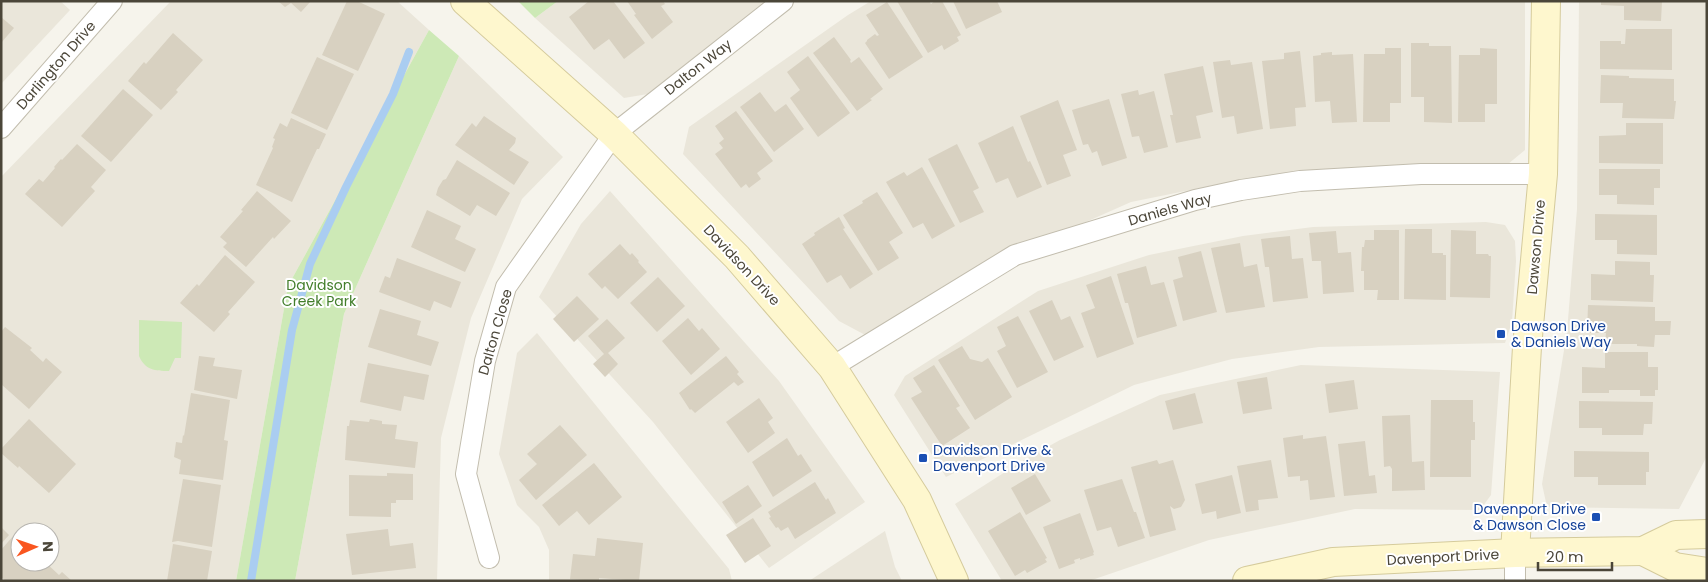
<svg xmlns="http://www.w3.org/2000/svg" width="1708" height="582" viewBox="0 0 1708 582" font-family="Poppins,sans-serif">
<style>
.residential{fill:#eae6da;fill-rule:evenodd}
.green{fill:#cde9b6}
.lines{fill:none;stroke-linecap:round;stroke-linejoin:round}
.stream{stroke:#aacdf1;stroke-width:8}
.building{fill:#d8d1c1}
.street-casing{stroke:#c2bdae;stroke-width:22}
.secondary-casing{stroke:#d5cb9c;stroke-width:30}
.street{stroke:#fff;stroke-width:20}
.secondary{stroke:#fef7ce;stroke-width:28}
.transit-dot{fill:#1a4fb4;stroke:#fff;stroke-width:2}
.labels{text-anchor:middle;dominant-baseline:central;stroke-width:4;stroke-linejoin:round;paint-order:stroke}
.street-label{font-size:14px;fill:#4b4639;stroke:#fff}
.park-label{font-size:14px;fill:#427e2b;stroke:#fff}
.transit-label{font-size:14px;fill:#164399;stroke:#fff;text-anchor:start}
</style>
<rect width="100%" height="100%" fill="#f6f4ec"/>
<g class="residential">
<polygon points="1,1 60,1 70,10 1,84"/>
<path d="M171 1H397L429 30 288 286 236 581H1V177ZM20 532H50V562H20Z"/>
<polygon points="558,1 779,1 654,93 624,98 535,18"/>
<polygon points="871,1 1525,1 1525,150 1502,169 1319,171 1235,181 1131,202 998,261 869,337 839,321 683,154 689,127 848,15"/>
<polygon points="1579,1 1707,1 1707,456 1679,509 1547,507 1542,484 1567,332 1577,209"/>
<polygon points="459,56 563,157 522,199 471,318 441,438 437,581 295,581 344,314"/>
<polygon points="610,191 779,381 865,502 769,568 653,422 539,297 581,224"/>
<polygon points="1486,222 1505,225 1515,241 1516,261 1512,322 1505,343 1319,347 1232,359 1134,385 946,477 894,395 905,376 1038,291 1149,255 1243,236 1313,227"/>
<polygon points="537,333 729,569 732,581 549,581 549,550 539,527 517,505 499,454 517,353"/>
<polygon points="1301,365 1500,372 1491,495 1480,510 1355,509 1209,540 1089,581 1002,581 955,504 1024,460 1060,440 1160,395"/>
<polygon points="885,531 895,567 902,581 809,581"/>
</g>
<g class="green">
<polygon points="518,1 558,1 535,18"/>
<polygon points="429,30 459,56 344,314 295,581 236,581 288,286"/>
<path d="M139 320 182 322 181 358H175L169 371C155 371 145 370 139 356Z"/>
</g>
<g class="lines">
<polyline class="stream" points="251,581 292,330 310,264 346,187 393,94 409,52"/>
</g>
<g class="building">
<polygon points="278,1 311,1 301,12 291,3 285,7"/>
<polygon points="347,1 357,1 385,14 358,71 322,55"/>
<polygon points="589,1 613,1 645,43 624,59 609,39 594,50 569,17"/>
<polygon points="627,1 663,1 665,4 661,6 673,22 652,39 634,15 636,14"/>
<polygon points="897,1 929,1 931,4 935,1 942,1 961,35 957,37 959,41 944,50 942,45 928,53"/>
<polygon points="953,1 997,1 1002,12 966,29"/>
<polygon points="1601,1 1662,1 1661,21 1624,20 1624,6 1601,5"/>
<polygon points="887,2 923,57 889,79 865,43 867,41 867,40 875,34 877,36 879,35 866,15"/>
<polygon points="1,17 14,28 1,43"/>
<polygon points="1626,29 1672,29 1672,70 1600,69 1600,41 1621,41 1621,44 1625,44"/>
<polygon points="173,33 203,60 176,90 178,92 161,110 128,81 144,62 146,64"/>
<polygon points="834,37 851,60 850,61 851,63 859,57 883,89 870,99 872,100 857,111 813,53"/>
<polygon points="1411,43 1429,43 1429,46 1451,46 1452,123 1424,122 1424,97 1411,97"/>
<polygon points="1385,48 1401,48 1401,103 1390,103 1390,122 1363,122 1364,54 1385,54"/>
<polygon points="1480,48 1497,49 1497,104 1485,104 1485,122 1458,122 1459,55 1480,55"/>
<polygon points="1300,51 1306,107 1295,108 1296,126 1270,129 1262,61 1284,59 1284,53"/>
<polygon points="1332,52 1332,55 1353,54 1357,122 1332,123 1330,101 1315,102 1313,56 1321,55 1321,53"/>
<polygon points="808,56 850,113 818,137 790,98 800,90 787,72"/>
<polygon points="317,57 354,74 327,130 291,113"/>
<polygon points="1230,60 1231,65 1252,62 1263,129 1237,134 1234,116 1222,118 1213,62"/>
<polygon points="1203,66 1213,112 1196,116 1201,138 1176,143 1170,115 1173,115 1164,74"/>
<polygon points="1601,75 1629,76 1629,78 1674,79 1674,101 1676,101 1674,119 1622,118 1623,103 1600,103"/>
<polygon points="123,89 153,115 111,162 81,136"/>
<polygon points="1138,90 1139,95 1154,91 1168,147 1144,153 1139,136 1132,137 1121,94"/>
<polygon points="760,92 775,112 786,104 804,129 774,152 740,107"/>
<polygon points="1109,99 1127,158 1102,166 1097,151 1092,153 1088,144 1083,145 1072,110"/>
<polygon points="1058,100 1077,150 1063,155 1071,176 1047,185 1020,116"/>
<polygon points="736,111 773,161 757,173 761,179 749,188 746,184 741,188 715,154 723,148 719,143 724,139 715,126"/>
<polygon points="484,116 516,138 515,143 509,150 529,162 514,185 455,145 472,123 476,127"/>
<polygon points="291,118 326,134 319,149 317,149 292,202 256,185 273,148 272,147 275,139 273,138 280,123 287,127"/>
<polygon points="1626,123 1663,123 1663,164 1599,163 1599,136 1626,135"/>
<polygon points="1013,126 1028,162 1030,161 1042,187 1017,198 1008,178 996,183 978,143"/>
<polygon points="77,144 106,170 91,187 95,191 62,227 25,194 39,179 43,182 55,168 54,167 61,159 62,160"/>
<polygon points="957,144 979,188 973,191 984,212 960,223 928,159"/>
<polygon points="457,160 510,193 496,216 477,205 470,216 436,195 438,188 443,180 446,179"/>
<polygon points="922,167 955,226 932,239 923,223 913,228 886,182 904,172 907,176"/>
<polygon points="1599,169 1660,169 1660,188 1654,188 1654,205 1617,204 1617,195 1599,195"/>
<polygon points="257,191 291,221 274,239 273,237 246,267 223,247 227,243 220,237 243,211 241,210"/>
<polygon points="877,192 903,233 889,242 899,258 878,271 843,215 863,203 862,201"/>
<polygon points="427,210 461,226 455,239 476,249 465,272 411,247"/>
<polygon points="1595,214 1657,215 1657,255 1617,254 1617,240 1595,240"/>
<polygon points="839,217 845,228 843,229 873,274 850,289 841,275 827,283 802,244 815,235 814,233"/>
<polygon points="1405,229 1432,229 1432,253 1443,253 1443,255 1446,255 1446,300 1404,299"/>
<polygon points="1374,230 1399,230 1399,300 1377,300 1378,290 1364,290 1364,271 1361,271 1362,247 1364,247 1365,240 1374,240"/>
<polygon points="1451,230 1476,231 1476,254 1488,254 1489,256 1491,256 1490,298 1450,297"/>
<polygon points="1336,231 1338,253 1351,252 1354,292 1323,294 1321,261 1312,261 1309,233"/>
<polygon points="1290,236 1292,259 1303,258 1308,298 1273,302 1269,267 1265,267 1261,239"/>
<polygon points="1240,243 1244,267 1257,264 1265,307 1226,313 1211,248"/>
<polygon points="620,244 630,255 632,253 639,261 638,262 647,272 618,299 605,286 602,289 588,274"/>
<polygon points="1201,251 1217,312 1183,321 1173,280 1183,277 1178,257"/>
<polygon points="225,255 255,282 228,312 230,314 214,332 180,303 197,284 199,286"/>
<polygon points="397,258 461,282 451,308 434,301 430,311 379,292 385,276 390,278"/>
<polygon points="1615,261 1650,262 1650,275 1654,275 1653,302 1591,300 1591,274 1615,275"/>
<polygon points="1146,266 1151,285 1164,282 1177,326 1137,338 1128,303 1125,303 1117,274"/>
<polygon points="1111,276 1134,344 1097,358 1081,313 1095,308 1086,285"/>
<polygon points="658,277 685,306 657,332 630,303"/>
<polygon points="577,296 599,319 574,342 553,319"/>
<polygon points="1052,300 1061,320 1070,316 1084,347 1054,361 1029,311"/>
<polygon points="1588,305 1655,307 1655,321 1671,321 1670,335 1655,335 1654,347 1637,346 1637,344 1605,344 1606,333 1587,333"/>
<polygon points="380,309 421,321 417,335 439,342 431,366 368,347"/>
<polygon points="1018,316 1048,372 1017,388 997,351 1006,346 997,327"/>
<polygon points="688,318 699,331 702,328 720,349 691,375 662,341"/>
<polygon points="607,319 625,338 608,353 618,364 605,377 593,364 604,354 588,336"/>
<polygon points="5,327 32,348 30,350 43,362 46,358 62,372 29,409 1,384 1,332"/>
<polygon points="962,346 970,359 982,362 988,358 1012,397 975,420 938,360"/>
<polygon points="1605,352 1648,352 1648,367 1658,367 1658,390 1655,390 1655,396 1640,396 1640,390 1609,390 1609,393 1582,393 1582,367 1605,368"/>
<polygon points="199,356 215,358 213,366 242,370 237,399 194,390"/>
<polygon points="726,356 739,372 737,374 744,382 738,386 734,382 695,413 691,409 690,410 679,393"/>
<polygon points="368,363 429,375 424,400 404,396 401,411 360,402"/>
<polygon points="934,365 960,406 956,408 970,428 942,446 911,398 922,392 913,378"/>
<polygon points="1267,377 1272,409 1243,414 1237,382"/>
<polygon points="1354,380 1358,409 1329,413 1325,384"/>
<polygon points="191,393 230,400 224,440 228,441 223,480 179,474 181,460 174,457 176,442 182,443 183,435 184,436"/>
<polygon points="1195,393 1203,423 1173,430 1165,401"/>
<polygon points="759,398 773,418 768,422 775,433 748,453 726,422"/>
<polygon points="1431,400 1473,400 1473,422 1475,422 1475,440 1471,440 1471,477 1430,477"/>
<polygon points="1579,401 1653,402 1652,424 1644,424 1643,435 1602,435 1602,428 1579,428"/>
<polygon points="1410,415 1412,462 1424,461 1425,490 1392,491 1392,469 1390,466 1384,467 1382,416"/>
<polygon points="29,419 76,464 49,493 19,466 18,468 1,453 1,449"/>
<polygon points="370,419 382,421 382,424 397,425 395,439 418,442 415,468 345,460 347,426 349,426 350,420 369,422"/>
<polygon points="560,425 587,455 536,500 519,480 537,464 527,454"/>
<polygon points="1303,435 1303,439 1326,436 1335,497 1310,500 1308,480 1300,481 1300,476 1288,477 1283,438"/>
<polygon points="787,438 798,456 801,454 812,471 773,497 752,462"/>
<polygon points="1365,441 1369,476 1375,475 1377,493 1344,496 1338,444"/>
<polygon points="1574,451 1649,452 1649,472 1646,472 1646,485 1598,485 1598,477 1574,477"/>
<polygon points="1157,460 1159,464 1173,460 1185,500 1181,507 1174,509 1170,506 1176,530 1150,537 1131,467"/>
<polygon points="1271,460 1278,498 1258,500 1259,510 1246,512 1237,466"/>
<polygon points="594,463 622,497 589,525 577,511 559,526 542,505"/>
<polygon points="387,473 413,474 413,500 396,500 396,503 391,503 391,517 349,516 349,475 387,476"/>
<polygon points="1035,474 1051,501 1026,515 1011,488"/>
<polygon points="1232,475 1241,513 1217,519 1216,511 1202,514 1195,484"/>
<polygon points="183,479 221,485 212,547 178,541 172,542"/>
<polygon points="1122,479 1134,512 1136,512 1145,538 1118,547 1111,527 1097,531 1084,490"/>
<polygon points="815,482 826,500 828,498 836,513 795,539 788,527 781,531 778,527 776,528 769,518 771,517 768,512"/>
<polygon points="748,485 762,506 736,524 722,502"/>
<polygon points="1020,512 1047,558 1045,559 1047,562 1027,573 1025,570 1015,576 988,531"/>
<polygon points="1080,513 1094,552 1093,553 1094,555 1080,560 1080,558 1074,560 1075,563 1059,569 1043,527"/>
<polygon points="753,518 771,546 745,563 726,535"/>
<polygon points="1,527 9,535 1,544"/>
<polygon points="388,529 390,546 413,543 416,568 352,575 346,534"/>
<polygon points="14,535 20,540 20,562 45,562 59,575 62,572 72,581 6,581 1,577 1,550"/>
<polygon points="597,538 643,543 639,581 599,578 599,581 570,579 573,554 595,556"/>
<polygon points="173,544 212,551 207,581 167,581"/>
</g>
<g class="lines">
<g class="street-casing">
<g id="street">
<polyline points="1,128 112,1"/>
<polyline points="832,367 1015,255 1195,200 1241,190 1300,181 1421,174 1543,174"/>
<polyline points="1515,553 1515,581"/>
<polyline points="489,558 466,474 485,361 506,287 614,134 783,1"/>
</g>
</g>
<g class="secondary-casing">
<g id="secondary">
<polyline points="465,1 614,134 737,257 832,367 917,500 954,581"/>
<polyline points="1643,551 1675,567 1707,572"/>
<polyline points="1515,553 1527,347 1543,174 1546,1"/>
<polyline points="1247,581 1333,562 1515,553 1643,551 1676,535 1707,534"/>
</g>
</g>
<use href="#street" class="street"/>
<use href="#secondary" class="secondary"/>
</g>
<g class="transit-dot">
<rect x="1496" y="329" width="10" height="10" rx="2.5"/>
<rect x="918" y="453" width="10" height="10" rx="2.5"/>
<rect x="1591" y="512" width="10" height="10" rx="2.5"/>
</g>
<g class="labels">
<g class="street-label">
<text transform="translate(56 65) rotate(-49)">Darlington Drive</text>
<text transform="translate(698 67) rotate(-38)">Dalton Way</text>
<text transform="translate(1170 209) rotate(-16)">Daniels Way</text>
<text transform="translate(1536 247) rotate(-85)">Dawson Drive</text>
<text transform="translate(742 265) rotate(47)">Davidson Drive</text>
<text transform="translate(495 332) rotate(-74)">Dalton Close</text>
<text transform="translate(1443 557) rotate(-3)">Davenport Drive</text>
</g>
<g class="park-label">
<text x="319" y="285">Davidson<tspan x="319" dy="16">Creek Park</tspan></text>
</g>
<g class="transit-label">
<text x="1511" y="326">Dawson Drive<tspan x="1511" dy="16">&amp; Daniels Way</tspan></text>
<text x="933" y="450">Davidson Drive &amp;<tspan x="933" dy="16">Davenport Drive</tspan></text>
<text x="1586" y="509" text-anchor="end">Davenport Drive<tspan x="1586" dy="16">&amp; Dawson Close</tspan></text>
</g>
</g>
<rect width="1708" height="582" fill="none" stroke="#4b4639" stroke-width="5"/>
<g transform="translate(35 547) rotate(88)"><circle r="24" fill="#ffffff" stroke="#b7b5b0"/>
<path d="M0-4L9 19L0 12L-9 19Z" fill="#f95620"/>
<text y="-8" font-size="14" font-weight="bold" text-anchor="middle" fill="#4b4639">N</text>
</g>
<path d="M1538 562v8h74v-8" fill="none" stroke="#4b4639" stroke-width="2.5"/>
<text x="1546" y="562" font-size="15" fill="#4b4639" stroke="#ffffff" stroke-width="4" paint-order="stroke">20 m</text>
</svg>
